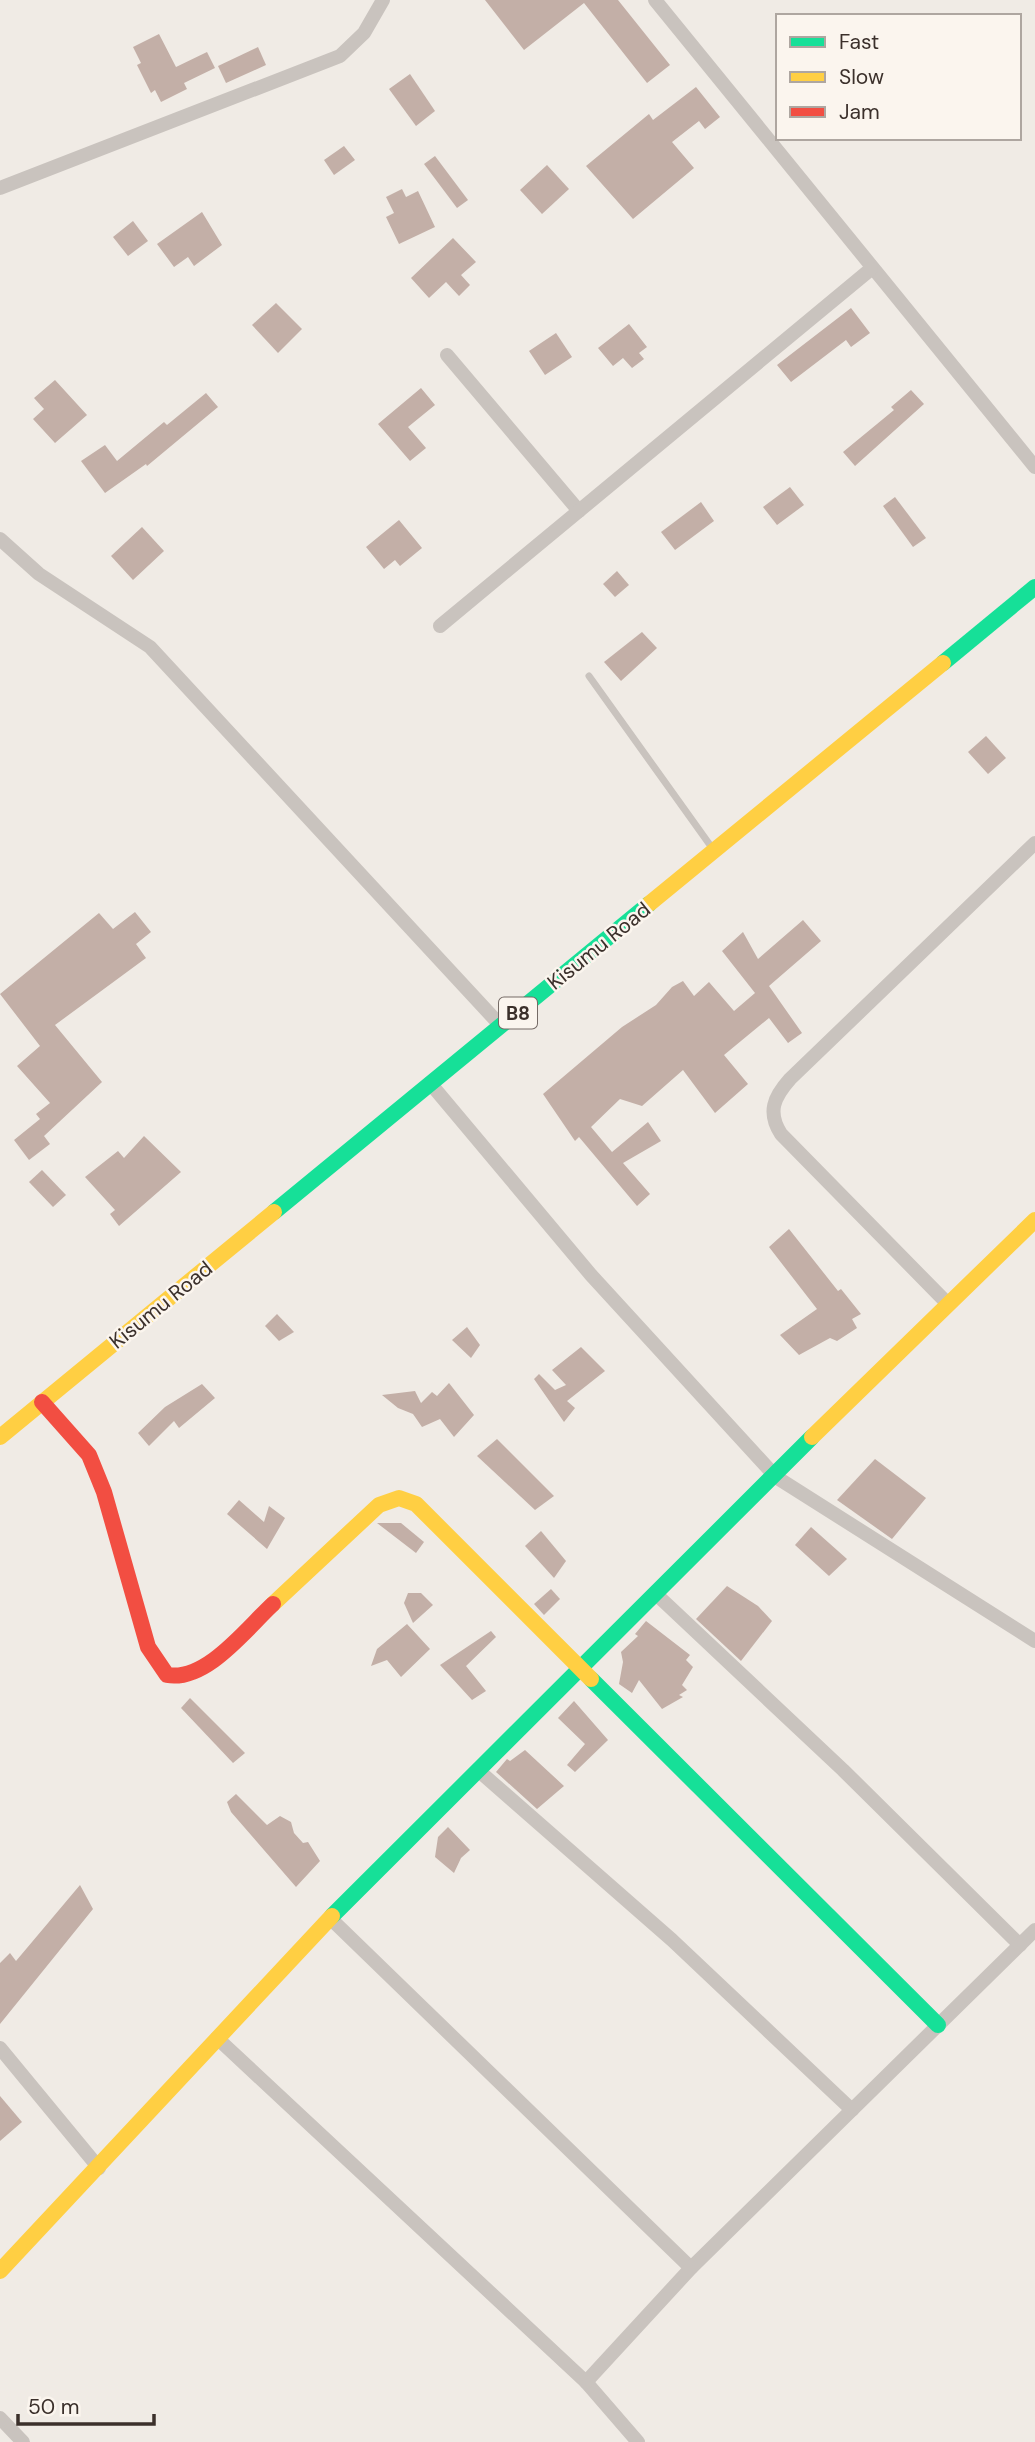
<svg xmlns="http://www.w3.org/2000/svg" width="1035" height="2442" viewBox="0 0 1035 2442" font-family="'DM Sans',sans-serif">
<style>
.building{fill:#c3afa7}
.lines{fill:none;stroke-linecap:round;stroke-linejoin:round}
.lane{stroke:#c9c3be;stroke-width:7}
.street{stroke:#c9c3be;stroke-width:14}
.fast{stroke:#16e098;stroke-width:16}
.slow{stroke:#ffcf43;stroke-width:16}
.jam{stroke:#f24e42;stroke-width:16}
.labels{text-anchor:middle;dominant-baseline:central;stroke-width:5;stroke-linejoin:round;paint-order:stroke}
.shield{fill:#fbf5ee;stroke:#756b66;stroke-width:2}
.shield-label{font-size:19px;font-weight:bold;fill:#3b302b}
.street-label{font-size:21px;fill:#3b302b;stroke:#fbf5ee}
</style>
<rect width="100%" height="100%" fill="#f0ebe5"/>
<g class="building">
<polygon points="485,0 618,0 670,65 647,83 584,3 524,50"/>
<polygon points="159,34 176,67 207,52 215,68 184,83 187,89 161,102 155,90 151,93 137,65 141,63 133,47"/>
<polygon points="258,47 266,65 226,83 218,66"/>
<polygon points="410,74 435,111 416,126 389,89"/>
<polygon points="696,87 720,117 705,129 699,121 672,142 694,168 633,219 586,166 649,114 653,120"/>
<polygon points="344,146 355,160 334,175 324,160"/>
<polygon points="435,156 468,200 457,208 424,164"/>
<polygon points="547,165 569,189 542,214 520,190"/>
<polygon points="402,189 406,197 418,191 435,227 399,244 386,217 394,213 386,197"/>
<polygon points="202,212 222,245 194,266 188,257 174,267 157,244"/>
<polygon points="133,221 148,241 128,256 113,237"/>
<polygon points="453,238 476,262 461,275 470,285 459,296 446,282 429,298 411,278"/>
<polygon points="276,303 302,329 278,353 252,325"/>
<polygon points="851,308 870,333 851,347 846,340 791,382 777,365"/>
<polygon points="629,324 647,347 639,353 644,359 632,368 623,358 613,366 598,348"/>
<polygon points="556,333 572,357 545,375 529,351"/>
<polygon points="55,380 87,415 55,443 33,419 44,409 34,398"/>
<polygon points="421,388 435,405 408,427 426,448 410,461 378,424"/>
<polygon points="911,390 924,404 855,466 843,452 894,410 891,407"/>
<polygon points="206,393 218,407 147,466 146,464 105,493 81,461 105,445 117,461 164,422 167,425"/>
<polygon points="790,487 804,505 777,525 763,507"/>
<polygon points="895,497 926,538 913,547 883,506"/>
<polygon points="701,502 714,521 675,550 661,532"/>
<polygon points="399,520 422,548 400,566 395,560 384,569 366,547"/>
<polygon points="142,527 164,551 133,580 111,556"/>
<polygon points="617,571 629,585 615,597 603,584"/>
<polygon points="642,632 657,648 621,681 604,662"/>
<polygon points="986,736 1006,758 988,774 968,752"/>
<polygon points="135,912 151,932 136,944 146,958 55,1025 102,1082 44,1136 50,1144 29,1160 14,1140 40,1119 36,1114 50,1103 17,1066 40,1046 0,994 99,913 113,929"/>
<polygon points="803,920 821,941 769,986 802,1033 788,1043 769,1018 724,1055 748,1084 715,1113 683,1070 642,1106 620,1099 591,1127 612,1152 648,1122 661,1141 623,1163 650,1194 637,1206 579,1137 575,1141 543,1094 622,1027 656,1005 672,987 683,981 694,996 709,982 734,1011 755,993 722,951 743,932 758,959"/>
<polygon points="144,1136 181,1172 119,1226 110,1214 115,1210 85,1177 118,1151 124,1158"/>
<polygon points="42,1170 66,1195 53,1207 29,1182"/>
<polygon points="789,1229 838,1291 841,1289 861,1314 852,1319 857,1328 837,1341 830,1338 799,1355 780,1335 817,1309 769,1247"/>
<polygon points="277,1314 294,1332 279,1341 265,1326"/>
<polygon points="467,1327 480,1345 471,1358 452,1340"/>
<polygon points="581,1347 605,1371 567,1401 575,1408 564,1422 534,1379 539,1374 555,1390 566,1385 552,1370"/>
<polygon points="449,1383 474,1415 454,1437 440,1419 422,1427 413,1414 398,1408 382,1395 415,1391 421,1403 432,1392 437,1396"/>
<polygon points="202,1384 215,1398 179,1428 174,1421 149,1446 138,1433 165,1407"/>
<polygon points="497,1439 554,1496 535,1510 477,1456"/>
<polygon points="875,1459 926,1498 892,1539 837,1500"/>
<polygon points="239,1500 264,1522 269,1506 285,1518 267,1549 227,1514"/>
<polygon points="377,1523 401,1523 424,1542 416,1553"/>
<polygon points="811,1527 847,1559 829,1576 795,1545"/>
<polygon points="541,1531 566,1561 554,1578 525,1546"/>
<polygon points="727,1586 758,1606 772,1621 741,1661 696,1619"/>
<polygon points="551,1589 560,1599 544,1615 534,1604"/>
<polygon points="408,1593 421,1593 433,1605 413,1623 404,1603"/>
<polygon points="646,1621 690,1655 686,1660 693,1667 682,1685 687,1690 679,1695 683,1697 662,1709 639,1680 632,1693 619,1684 623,1662 621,1652 638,1636 635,1634"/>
<polygon points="407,1624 430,1649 401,1677 387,1660 371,1666 377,1649"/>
<polygon points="491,1631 496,1637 466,1666 486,1691 472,1700 440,1665"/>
<polygon points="190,1698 245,1753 233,1763 181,1708"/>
<polygon points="574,1701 608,1740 575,1772 567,1765 585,1744 558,1718"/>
<polygon points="525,1750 564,1786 537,1809 496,1772 507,1759 510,1761"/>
<polygon points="236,1794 267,1825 280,1816 291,1822 294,1833 303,1843 308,1842 320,1861 296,1887 231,1812 227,1802"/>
<polygon points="448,1827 470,1850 461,1858 454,1873 435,1857 438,1837"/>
<polygon points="80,1885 93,1909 0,2024 0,1963 10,1953 16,1961"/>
<polygon points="0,2096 22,2122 0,2141"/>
</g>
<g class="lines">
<polyline class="lane" points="589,676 710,845"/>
<g class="street">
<polyline points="655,0 1035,467"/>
<polyline points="0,188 340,56 364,33 383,0"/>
<polyline points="447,355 579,511"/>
<polyline points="0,539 39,574 150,647 501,1026"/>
<polyline points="440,626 871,269"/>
<polyline points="430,1083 591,1275 776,1477 1035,1641"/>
<path d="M947 1303 781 1134C767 1112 774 1097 790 1079L1035 843"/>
<polyline points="657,1595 843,1770 1020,1945"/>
<polyline points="479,1771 672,1940 852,2110"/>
<polyline points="330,1918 691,2268"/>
<polyline points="217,2038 586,2382 638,2442"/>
<polyline points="0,2048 99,2168"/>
<polyline points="586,2382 691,2268 1035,1930"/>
<polyline points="0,2418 23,2442"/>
</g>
<g class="fast">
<polyline points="943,663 1035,587"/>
<polyline points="274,1212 649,904"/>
<polyline points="591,1679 938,2025"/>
<polyline points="332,1916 812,1437"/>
</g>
<g class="slow">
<polyline points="649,904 943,663"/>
<polyline points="0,1437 274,1212"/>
<polyline points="812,1437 1035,1220"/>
<polyline points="273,1604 379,1505 399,1498 416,1504 591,1679"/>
<polyline points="0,2271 332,1916"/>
</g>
<path class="jam" d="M42 1402 89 1455 104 1492 148 1647 167 1675C206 1682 246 1629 273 1604"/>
</g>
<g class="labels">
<rect class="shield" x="499" y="997.5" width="38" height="31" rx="5"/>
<g class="shield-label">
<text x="518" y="1013">B8</text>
</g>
<g class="street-label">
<text transform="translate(599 946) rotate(-39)">Kisumu Road</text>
<text transform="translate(161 1305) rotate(-39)">Kisumu Road</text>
</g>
</g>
<rect x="776" y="14" width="245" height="126" fill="#fbf5ee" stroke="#aea6a0" stroke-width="2"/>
<rect x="790" y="37" width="35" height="10" fill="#16e098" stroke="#aea6a0" stroke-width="2"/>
<text x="839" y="49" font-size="21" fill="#3b302b">Fast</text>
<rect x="790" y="72" width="35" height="10" fill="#ffcf43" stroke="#aea6a0" stroke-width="2"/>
<text x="839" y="84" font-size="21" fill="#3b302b">Slow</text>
<rect x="790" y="107" width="35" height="10" fill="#f24e42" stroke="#aea6a0" stroke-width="2"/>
<text x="839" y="119" font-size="21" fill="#3b302b">Jam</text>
<path d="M18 2414v10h136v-10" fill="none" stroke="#3b302b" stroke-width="3.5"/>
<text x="28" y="2414" font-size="21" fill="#3b302b" stroke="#fbf5ee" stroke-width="5" paint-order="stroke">50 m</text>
</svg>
